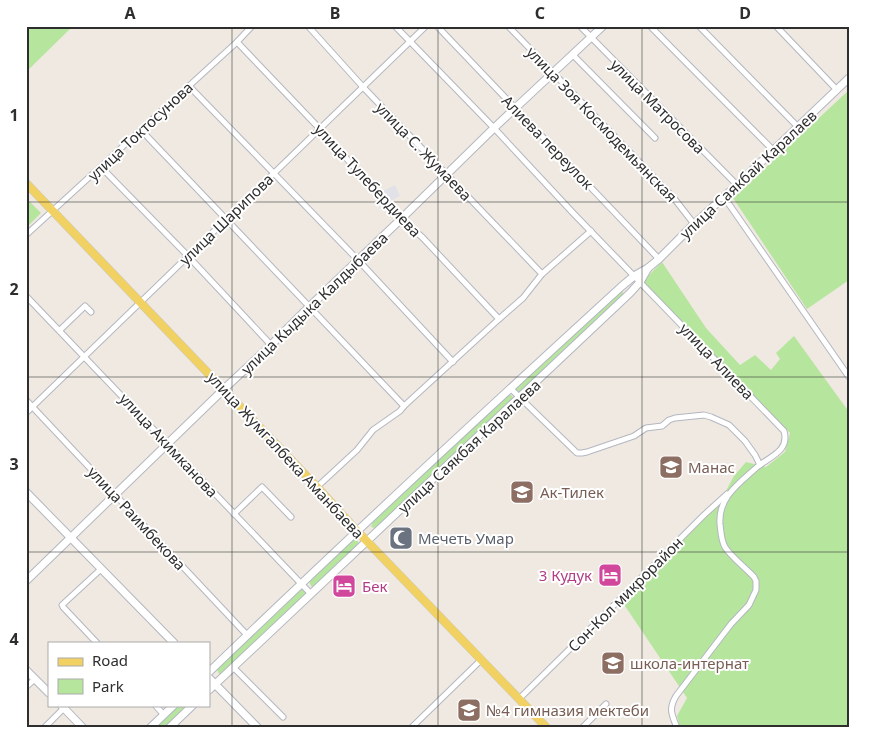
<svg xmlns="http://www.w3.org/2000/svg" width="875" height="754" viewBox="0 0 875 754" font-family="'Noto Sans',sans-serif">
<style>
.industrial{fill:#e3e1e8}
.green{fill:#b6e59e}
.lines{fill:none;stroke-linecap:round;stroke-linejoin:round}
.street-casing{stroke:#b4b7c1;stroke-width:7}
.secondary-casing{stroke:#b4b7c1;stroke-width:9}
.primary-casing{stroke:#c9c9c9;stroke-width:9}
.street{stroke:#fff;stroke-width:5}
.secondary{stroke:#fff;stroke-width:7}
.primary{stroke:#f2d163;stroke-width:8}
.grid{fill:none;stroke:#2e2e2e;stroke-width:1;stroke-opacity:0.55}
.labels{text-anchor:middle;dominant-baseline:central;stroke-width:4;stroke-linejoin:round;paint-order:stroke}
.street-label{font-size:15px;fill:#2e2e2e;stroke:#fff}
.education-label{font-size:15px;fill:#785e54;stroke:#fff;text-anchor:start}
.worship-label{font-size:15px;fill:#5b616d;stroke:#fff;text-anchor:start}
.hotel-label{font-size:15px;fill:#b23c85;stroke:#fff;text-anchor:end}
.neatline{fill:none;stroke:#2e2e2e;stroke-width:2}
.grid-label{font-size:16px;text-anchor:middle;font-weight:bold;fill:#2e2e2e}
</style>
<rect width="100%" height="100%" fill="#efe9e1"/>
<polygon class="industrial" points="395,185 400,196 389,202 383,191"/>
<g class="green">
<polygon points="26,26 73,26 26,72"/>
<polygon points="849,90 849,280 807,309 733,198"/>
<polygon points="26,198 41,213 26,228"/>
<polygon points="662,262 706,328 740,365 755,355 771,370 780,359 776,353 794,336 849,412 849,728 680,728 677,716 687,698 623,603 721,500 734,476 746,462 766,467 785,452 790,433 641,283"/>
<polygon points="622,291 624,294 619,300 564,349 520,392 516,391 515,389 518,386"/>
<polygon points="510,394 513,397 512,400 377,527 375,528 371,527 373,522 395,500"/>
<polygon points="355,539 357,539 359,544 314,587 312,587 309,582 310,579 352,540"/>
<polygon points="302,589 305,592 305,596 221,674 219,674 217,669 222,663"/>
<polygon points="178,705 187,705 163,728 154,728"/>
</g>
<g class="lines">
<g class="street-casing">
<g id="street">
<polyline points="308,26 363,87 542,274"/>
<path d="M395 26 494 128 574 214 784 431C790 452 768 457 756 468 738 484 718 498 720 524 721 532 721 540 725 547 731 557 746 568 754 577L756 581V590L749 605 731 624 676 696C668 710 672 714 677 728"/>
<polyline points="437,26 659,259"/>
<polyline points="508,26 673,197 694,224"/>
<polyline points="580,26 737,185"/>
<polyline points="650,26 773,150"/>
<polyline points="699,26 798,127"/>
<polyline points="776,26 837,90"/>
<polyline points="237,42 320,129 401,219 422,237 499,319"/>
<polyline points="573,55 655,138"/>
<polyline points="189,86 358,260 453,362"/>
<polyline points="141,130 404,406"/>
<polyline points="101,167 188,256 271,345"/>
<polyline points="724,197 849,377"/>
<polyline points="26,235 237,42 252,26"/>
<polyline points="26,296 311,594"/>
<polyline points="60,330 85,306 91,312"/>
<polyline points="510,388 577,453 582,453 587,452 634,436 646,428 662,426 669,420 675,418 704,415 711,417 729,425 745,441 755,455 760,465"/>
<polyline points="26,400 247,635"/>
<polyline points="26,413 426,26"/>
<polyline points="317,487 357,450 373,430 400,411 404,406 499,319 523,298 542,274 591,231"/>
<polyline points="234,514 262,487 291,517"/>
<polyline points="97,643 63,607 62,605 101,569"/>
<polyline points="233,667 283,717"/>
<polyline points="26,687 35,679"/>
<polyline points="519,699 593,626 704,515 727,494"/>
<polyline points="155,705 164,715"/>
<polyline points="44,728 64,708"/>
<polyline points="411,728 481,660"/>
<polyline points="582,728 606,704"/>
</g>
</g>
<g class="secondary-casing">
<g id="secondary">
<polyline points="26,492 174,643"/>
<polyline points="26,581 224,389 271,345 309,307 401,219 494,128 603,26"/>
<polyline points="26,670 49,693"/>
<path d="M209 672C345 541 483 413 622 286L634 276 648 268 659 259 694 224 737 185 849 78"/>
<polyline points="209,678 258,728"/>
<polyline points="209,690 630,293 640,282 648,268"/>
<polyline points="61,705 83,728"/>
<polyline points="150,728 174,705"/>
<polyline points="169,728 193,705"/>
</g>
</g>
<g class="primary-casing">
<polyline id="primary" points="26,183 317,487 357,531 547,728"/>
</g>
<use href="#street" class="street"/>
<use href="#secondary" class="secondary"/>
<use href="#primary" class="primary"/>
</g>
<path class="grid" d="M232 26V728M438 26V728M642 26V728M26 202H849M26 377H849M26 552H849"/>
<defs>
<g id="school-square" transform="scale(1.25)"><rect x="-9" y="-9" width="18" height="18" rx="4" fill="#8d6e63" stroke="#fff"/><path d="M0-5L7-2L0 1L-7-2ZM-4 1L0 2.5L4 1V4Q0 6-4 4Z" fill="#fff"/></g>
<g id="mosque-square" transform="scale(1.25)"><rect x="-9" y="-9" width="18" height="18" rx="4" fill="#6b7280" stroke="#fff"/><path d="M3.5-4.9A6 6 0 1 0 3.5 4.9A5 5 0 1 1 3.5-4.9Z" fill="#fff"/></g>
<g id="hotel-square" transform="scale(1.25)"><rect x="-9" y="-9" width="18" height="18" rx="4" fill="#d1479c" stroke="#fff"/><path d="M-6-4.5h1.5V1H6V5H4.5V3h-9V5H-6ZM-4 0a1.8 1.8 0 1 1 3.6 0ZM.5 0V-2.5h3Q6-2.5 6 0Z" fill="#fff"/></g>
</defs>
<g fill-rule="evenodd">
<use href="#school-square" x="671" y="467"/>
<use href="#school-square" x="522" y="492"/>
<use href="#mosque-square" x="401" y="538"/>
<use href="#hotel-square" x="610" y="575"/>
<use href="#hotel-square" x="344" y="586"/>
<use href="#school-square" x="613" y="663"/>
<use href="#school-square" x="469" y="710"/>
</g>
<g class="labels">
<g class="street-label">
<text transform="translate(658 106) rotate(45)">улица Матросова</text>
<text transform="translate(602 124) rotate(46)">улица Зоя Космодемьянская</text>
<text transform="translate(140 131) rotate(-43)">улица Токтосунова</text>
<text transform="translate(548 142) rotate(46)">Алиева переулок</text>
<text transform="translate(424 151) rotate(46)">улица С. Жумаева</text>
<text transform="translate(748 174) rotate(-43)">улица Саякбай Каралаев</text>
<text transform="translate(368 180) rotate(47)">улица Тулебердиева</text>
<text transform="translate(226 219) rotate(-44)">улица Шарипова</text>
<text transform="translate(314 303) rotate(-44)">улица Кыдыка Калдыбаева</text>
<text transform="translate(717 361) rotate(46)">улица Алиева</text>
<text transform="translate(169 445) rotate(47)">улица Акимканова</text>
<text transform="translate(469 446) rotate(-43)">улица Саякбая Каралаева</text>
<text transform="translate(286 455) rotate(47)">улица Жумгалбека Аманбаева</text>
<text transform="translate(137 518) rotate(47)">улица Раимбекова</text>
<text transform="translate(625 594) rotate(-45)">Сон-Кол микрорайон</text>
</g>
<g class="education-label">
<text x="688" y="467">Манас</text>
<text x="540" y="492">Ак-Тилек</text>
<text x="630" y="663">школа-интернат</text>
<text x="486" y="710">№4 гимназия мектеби</text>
</g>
<g class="worship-label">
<text x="418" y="538">Мечеть Умар</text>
</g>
<g class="hotel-label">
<text x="592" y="575">3 Кудук</text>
<text x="362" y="586" text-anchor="start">Бек</text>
</g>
</g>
<rect width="875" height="754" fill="none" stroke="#ffffff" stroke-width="55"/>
<rect x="48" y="642" width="162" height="65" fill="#ffffff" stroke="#ababab"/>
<rect x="58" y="658" width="25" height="8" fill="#f2d163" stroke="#ababab"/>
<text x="92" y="666" font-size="15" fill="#2e2e2e">Road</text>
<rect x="58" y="679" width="25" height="15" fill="#b6e59e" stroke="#ababab"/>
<text x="92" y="692" font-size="15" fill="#2e2e2e">Park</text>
<rect x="28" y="28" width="820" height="698" class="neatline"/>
<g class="grid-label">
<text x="130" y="19">A</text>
<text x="335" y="19">B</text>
<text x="540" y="19">C</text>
<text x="745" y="19">D</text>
<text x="14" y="121">1</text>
<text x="14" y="295">2</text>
<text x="14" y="470">3</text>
<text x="14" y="645">4</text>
</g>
</svg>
